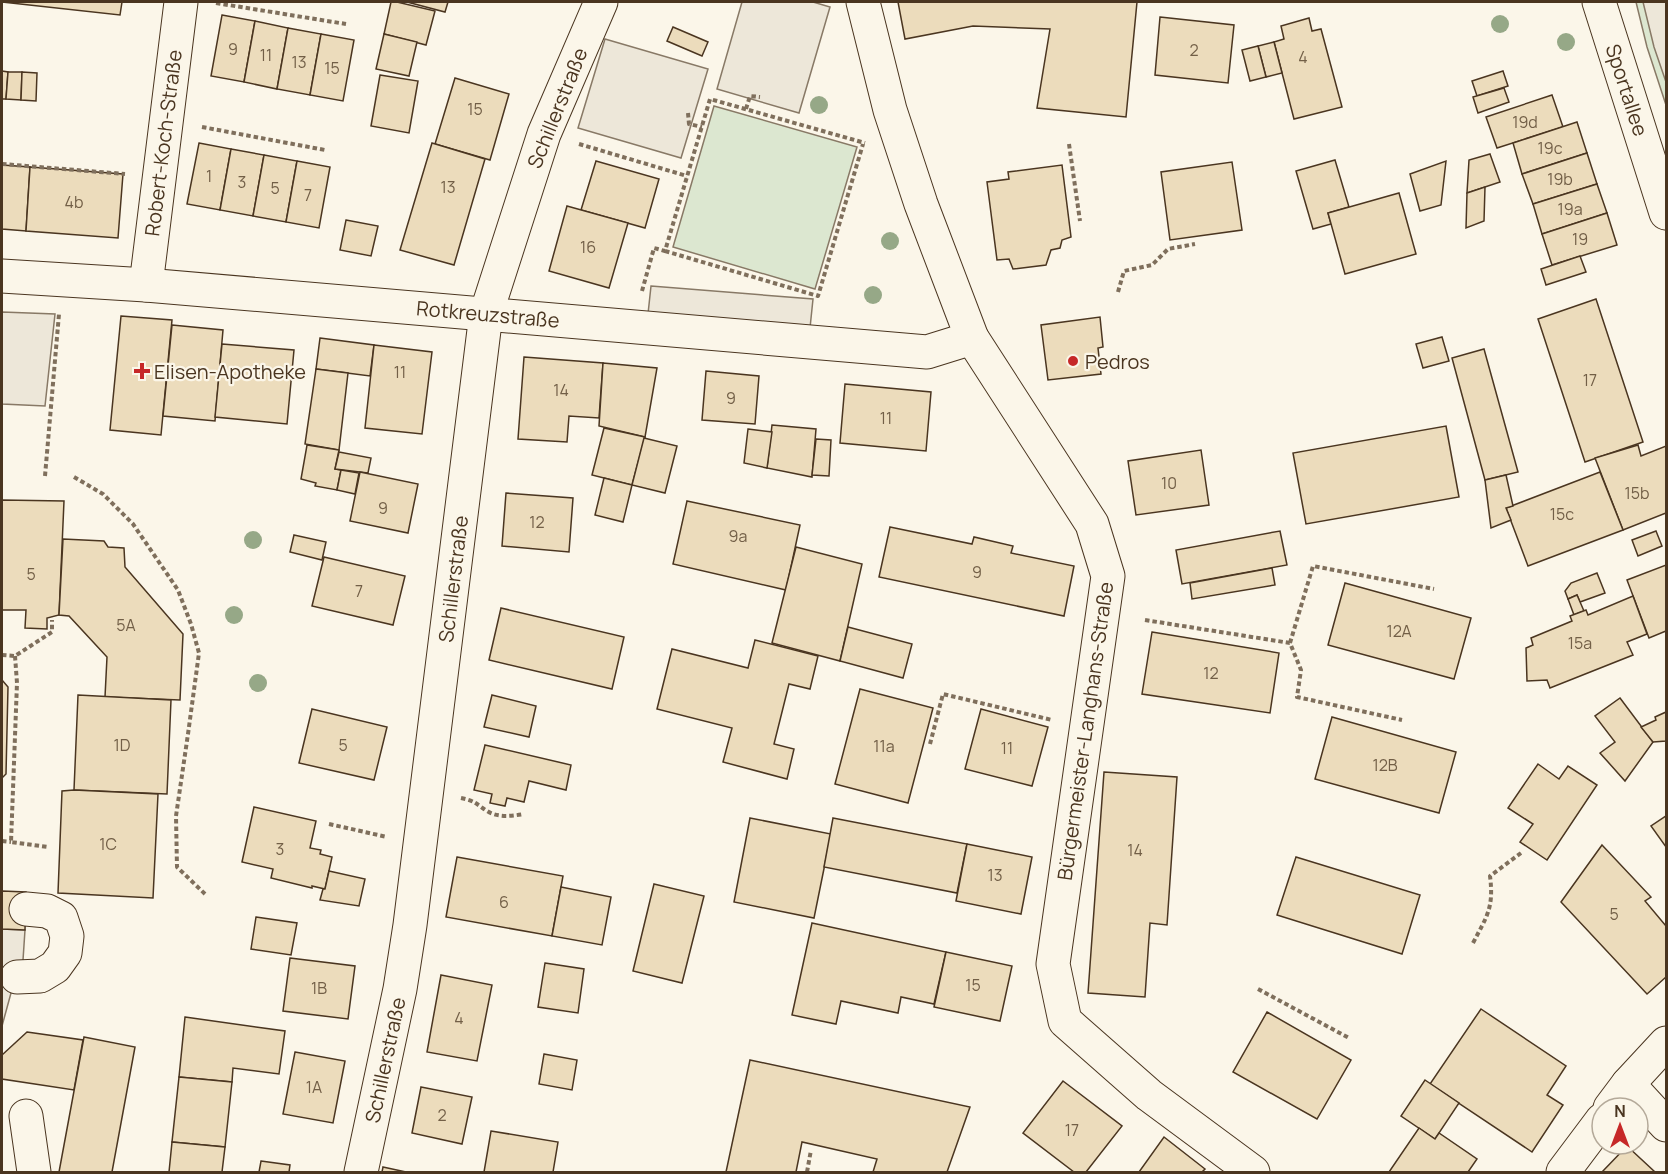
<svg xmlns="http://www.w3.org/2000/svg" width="1668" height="1174" viewBox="0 0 1668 1174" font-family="Manrope,sans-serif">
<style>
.green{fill:#dce7d0;stroke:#887966;stroke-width:1.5}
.parking{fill:#ede7d9;stroke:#887966;stroke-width:1.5}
.building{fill:#ecdcbc;stroke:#4a3520;stroke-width:1.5}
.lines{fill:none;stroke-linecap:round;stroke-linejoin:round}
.minor-casing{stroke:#4a3520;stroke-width:35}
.path{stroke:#7f6f5c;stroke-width:4;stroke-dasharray:4.5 3;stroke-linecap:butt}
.minor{stroke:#fbf6e9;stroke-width:33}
.tree{fill:#96a887}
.poi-dot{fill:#c62828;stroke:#fbf6e9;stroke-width:2}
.labels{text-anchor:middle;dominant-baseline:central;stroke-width:4.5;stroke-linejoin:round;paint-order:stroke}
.number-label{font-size:16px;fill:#725f47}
.street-label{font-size:20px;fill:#4a3520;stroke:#fbf6e9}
.poi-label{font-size:20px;fill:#4a3520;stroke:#fbf6e9;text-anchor:start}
</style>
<rect width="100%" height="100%" fill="#fbf6e9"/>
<g class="green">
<polygon points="1636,2 1666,2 1666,105 1647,47"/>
<polygon points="714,106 857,147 815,289 673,247"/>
</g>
<g class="parking">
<polygon points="742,2 813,2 830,7 799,113 717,89"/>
<polygon points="1643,2 1666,2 1666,82 1654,47"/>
<polygon points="605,39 708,69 681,158 578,128"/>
<polygon points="651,286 813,299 810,328 648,314"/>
<polygon points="2,312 55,314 45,406 2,404"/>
<polygon points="2,929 25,930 23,960 11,993 2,1026"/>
</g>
<g class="building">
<polygon points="2,2 122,2 120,15"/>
<polygon points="391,2 397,2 435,11 426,45 384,34"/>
<polygon points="407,2 448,2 445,12"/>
<polygon points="898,2 1137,2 1126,117 1037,108 1050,29 973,26 905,39"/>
<polygon points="222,15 255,21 244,82 211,76"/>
<polygon points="1160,17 1234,25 1228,83 1155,75"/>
<polygon points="1309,18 1312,31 1321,29 1342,107 1294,119 1274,42 1284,39 1281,26"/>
<polygon points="255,21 288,28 277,89 244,82"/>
<polygon points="673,27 708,42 702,56 667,41"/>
<polygon points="288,28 321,34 310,95 277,89"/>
<polygon points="321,34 354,40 343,101 310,95"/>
<polygon points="384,34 417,42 409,76 376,69"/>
<polygon points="1274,42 1282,73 1266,77 1258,46"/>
<polygon points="1258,46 1266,77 1250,81 1242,50"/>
<polygon points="2,71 8,72 6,99 2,99"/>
<polygon points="1503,71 1508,86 1477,96 1472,81"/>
<polygon points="8,72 22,72 21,100 6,99"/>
<polygon points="22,72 37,73 36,101 21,100"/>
<polygon points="380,75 418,81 409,133 371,126"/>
<polygon points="455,78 509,94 490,160 435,144"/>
<polygon points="1504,88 1509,102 1478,113 1473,97"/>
<polygon points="1552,95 1563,127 1497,148 1486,117"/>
<polygon points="1577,122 1587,153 1522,174 1513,143"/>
<polygon points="199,143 231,149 220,210 187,204"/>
<polygon points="432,143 485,159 454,265 400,250"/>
<polygon points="231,149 264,155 253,216 220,210"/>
<polygon points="1587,153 1597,184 1533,204 1522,174"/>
<polygon points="1490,154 1500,182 1467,193 1469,160"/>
<polygon points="264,155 297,161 286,222 253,216"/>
<polygon points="1335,160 1349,207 1328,213 1331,224 1313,229 1296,171"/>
<polygon points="297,161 330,167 319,228 286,222"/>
<polygon points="596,161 659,179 645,228 581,210"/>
<polygon points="1446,161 1441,205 1420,211 1410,174"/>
<polygon points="1232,162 1242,230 1170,240 1161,172"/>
<polygon points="2,165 30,167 26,231 2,229"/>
<polygon points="1062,165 1071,237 1062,240 1060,248 1051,250 1046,265 1013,269 1009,259 997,260 987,182 1009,179 1008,172"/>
<polygon points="30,167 123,174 118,238 26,231"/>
<polygon points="1597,184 1607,213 1542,234 1533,204"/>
<polygon points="1485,187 1484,221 1466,228 1467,193"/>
<polygon points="1399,193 1416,254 1345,274 1328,213"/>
<polygon points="567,206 628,223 609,288 549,271"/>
<polygon points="1607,213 1617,245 1552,265 1542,234"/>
<polygon points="346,220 378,226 371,256 340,250"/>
<polygon points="1580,256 1586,272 1546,285 1541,269"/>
<polygon points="1596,299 1643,442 1585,462 1538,319"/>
<polygon points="121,316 172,320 161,435 110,430"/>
<polygon points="1100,317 1103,347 1098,348 1101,374 1048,380 1041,325"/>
<polygon points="172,325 223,330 215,421 163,416"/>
<polygon points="1442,337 1449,361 1423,368 1416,344"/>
<polygon points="320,338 374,345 370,376 316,369"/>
<polygon points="222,344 294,350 287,424 215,417"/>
<polygon points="374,345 432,352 422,434 365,428"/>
<polygon points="1484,349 1518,472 1485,480 1452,358"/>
<polygon points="524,357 603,363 599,418 569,416 567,442 518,439"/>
<polygon points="603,363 657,368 645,437 599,426"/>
<polygon points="316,369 348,373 339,450 305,444"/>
<polygon points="706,371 759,376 755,424 702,420"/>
<polygon points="845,384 931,392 926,451 840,443"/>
<polygon points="772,425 816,429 812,477 767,468"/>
<polygon points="1446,426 1459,497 1306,524 1293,453"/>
<polygon points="604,428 645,437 632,485 592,475"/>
<polygon points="748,429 772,432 767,468 744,463"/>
<polygon points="644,438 677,446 665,493 632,485"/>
<polygon points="816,439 831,440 829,476 812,475"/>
<polygon points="307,445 339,450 335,469 341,470 337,490 315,486 316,483 301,479"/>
<polygon points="1638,445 1641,456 1666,446 1666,513 1623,530 1595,458"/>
<polygon points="1201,450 1209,505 1136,515 1128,461"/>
<polygon points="339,452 371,458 368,473 335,469"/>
<polygon points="341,470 359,473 355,494 337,490"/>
<polygon points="360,472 418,484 408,533 350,521"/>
<polygon points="1600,472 1623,530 1528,566 1506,508"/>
<polygon points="1506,475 1513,506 1506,508 1511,520 1491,528 1485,480"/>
<polygon points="604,478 632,485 623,522 595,515"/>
<polygon points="506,493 573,498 569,552 502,546"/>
<polygon points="2,500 64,501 59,615 47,618 47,629 25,628 26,610 2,610"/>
<polygon points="687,501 800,525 786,590 673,564"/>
<polygon points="890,527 972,544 974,537 1013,546 1011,553 1074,566 1064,616 879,577"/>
<polygon points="1280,531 1287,565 1182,584 1176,550"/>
<polygon points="1656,531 1662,546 1638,556 1632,540"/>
<polygon points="294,535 326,542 322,560 290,552"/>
<polygon points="63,539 104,541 108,547 124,548 125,567 183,634 180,700 105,697 107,657 69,616 59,615"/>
<polygon points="796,547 862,564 840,661 772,643"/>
<polygon points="324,557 405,576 393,625 312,606"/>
<polygon points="1666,565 1666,631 1649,638 1627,580"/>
<polygon points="1272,568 1275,585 1192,599 1190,583"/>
<polygon points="1597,573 1605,593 1580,602 1577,595 1568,599 1565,591 1571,583"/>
<polygon points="1345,583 1471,618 1454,679 1328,645"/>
<polygon points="1577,595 1584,611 1574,615 1568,599"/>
<polygon points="1633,596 1647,634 1627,642 1633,655 1550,688 1547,680 1527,681 1526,648 1533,645 1531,638 1572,621 1570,616 1586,610 1588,615"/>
<polygon points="501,608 624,637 612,689 489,660"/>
<polygon points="848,627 912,644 903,678 840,661"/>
<polygon points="1152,632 1279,653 1270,713 1142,694"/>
<polygon points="755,640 818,656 810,689 789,684 774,744 794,749 787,779 723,762 732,728 657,709 672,649 748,668"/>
<polygon points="2,680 8,687 6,774 2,778"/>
<polygon points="860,689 933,708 908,803 835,784"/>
<polygon points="78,695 171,700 167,794 74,790"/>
<polygon points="492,695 536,706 529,737 484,727"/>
<polygon points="1620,698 1653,742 1625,781 1600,753 1615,742 1595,716"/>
<polygon points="312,709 387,727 374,780 299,763"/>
<polygon points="981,709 1048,727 1032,786 965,769"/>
<polygon points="1666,712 1666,741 1653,742 1641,727 1656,720 1655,717"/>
<polygon points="1332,717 1456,752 1439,813 1315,779"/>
<polygon points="485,745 571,765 566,790 529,781 524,802 507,798 505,806 490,803 492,794 474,790"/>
<polygon points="1538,764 1559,779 1568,766 1597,785 1547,860 1520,842 1533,824 1508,808"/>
<polygon points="1104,772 1177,777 1167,925 1150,923 1145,997 1088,993"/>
<polygon points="74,790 158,794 153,898 58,893 62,791"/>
<polygon points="254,807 316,821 310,848 321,850 320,854 332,857 325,889 312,886 312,888 271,878 273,869 242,862"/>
<polygon points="1666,816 1666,847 1651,826"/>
<polygon points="750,818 831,834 814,918 734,902"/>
<polygon points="833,818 967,844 957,893 824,867"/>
<polygon points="967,844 1032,857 1021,914 956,901"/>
<polygon points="1602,845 1651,897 1645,901 1666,926 1666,977 1647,994 1561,902"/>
<polygon points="457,857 563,876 552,936 446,917"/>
<polygon points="1296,857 1420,895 1402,954 1277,915"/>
<polygon points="329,871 365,879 359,906 320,900 323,889 325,889"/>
<polygon points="654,884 704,896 682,983 633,971"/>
<polygon points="561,887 611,897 602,945 552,936"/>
<polygon points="2,891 26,892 25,930 2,929"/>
<polygon points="256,917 297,923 291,955 251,949"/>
<polygon points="812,923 946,952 934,1004 901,997 898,1013 841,1001 836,1024 792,1015"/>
<polygon points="946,952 1012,966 1000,1021 934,1007"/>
<polygon points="290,958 355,966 348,1019 283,1011"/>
<polygon points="545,963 584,969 578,1013 538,1007"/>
<polygon points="441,975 492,985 477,1061 427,1052"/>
<polygon points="1481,1009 1566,1066 1547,1095 1563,1105 1532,1152 1430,1084"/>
<polygon points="1267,1012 1351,1060 1317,1119 1233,1072"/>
<polygon points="185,1017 285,1031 279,1074 233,1068 232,1082 179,1077"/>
<polygon points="27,1032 83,1040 74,1090 2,1079 2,1055"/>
<polygon points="84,1037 135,1047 112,1172 59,1172"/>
<polygon points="295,1052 345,1061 333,1123 283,1114"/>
<polygon points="544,1054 577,1060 572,1090 539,1084"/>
<polygon points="750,1060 970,1107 947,1172 873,1172 877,1159 802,1142 796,1172 726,1172"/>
<polygon points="179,1077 232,1082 225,1147 172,1142"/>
<polygon points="1425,1080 1459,1103 1435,1139 1401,1116"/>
<polygon points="1063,1081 1122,1126 1086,1172 1074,1172 1023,1133"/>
<polygon points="421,1087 472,1097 462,1144 412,1133"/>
<polygon points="1419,1128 1435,1139 1439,1133 1477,1159 1468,1172 1389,1172"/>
<polygon points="491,1131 558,1142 553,1172 484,1172"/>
<polygon points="1164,1137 1205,1169 1202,1172 1139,1172"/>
<polygon points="172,1142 225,1147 222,1172 169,1172"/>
<polygon points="1627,1146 1655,1172 1602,1172"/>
<polygon points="261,1161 290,1165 289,1172 259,1172"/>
<polygon points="383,1167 406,1172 382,1172"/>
</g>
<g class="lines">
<g class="minor-casing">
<g id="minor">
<polyline points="863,2 890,110 921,204 972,338 1092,524 1108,576 1053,964 1065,1021 1149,1095 1253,1172"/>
<polyline points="1599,2 1666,213"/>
<polyline points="2,276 146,285 927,352 972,338"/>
<polyline points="146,285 181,2"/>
<polyline points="17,977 40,976 55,967 65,953 67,936 61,918 47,911 26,909"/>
<polyline points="1628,1084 1666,1125"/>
<polyline points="1610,1108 1628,1084 1666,1043"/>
<polyline points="26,1116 34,1172"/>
<polyline points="361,1172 400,989 410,925 486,314 544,134 601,2"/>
<polyline points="1563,1172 1602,1120"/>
</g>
</g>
<g class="path">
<polyline points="216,3 346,24"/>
<polyline points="746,109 750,96 760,97"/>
<polyline points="688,113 689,124 702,127"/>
<polyline points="202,127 325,150"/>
<polyline points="579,144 687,176"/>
<polyline points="1069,144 1080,221"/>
<polyline points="2,164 125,174"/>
<polyline points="665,251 818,296 863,144"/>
<polyline points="642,291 654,248 665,251 710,99 865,143"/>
<polyline points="1118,292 1124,271 1152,265 1168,249 1195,244"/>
<polyline points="45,476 59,314"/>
<polyline points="74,477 103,494 133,524 178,590 191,624 199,653 188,734 176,816 177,867 205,894"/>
<polyline points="1145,620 1290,643 1301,670 1297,697 1402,720"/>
<polyline points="1290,643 1313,566 1434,589"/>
<polyline points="2,655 15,656 52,632 52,620"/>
<polyline points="15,656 17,683 11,842 48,847"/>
<polyline points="930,744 943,694 1052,720"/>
<path d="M461 798C475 801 475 803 487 811 498 818 512 816 524 814"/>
<polyline points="329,824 387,837"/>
<polyline points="2,841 11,842"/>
<path d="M1473 943C1487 916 1494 908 1490 876L1521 853"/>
<polyline points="1258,989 1349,1038"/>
<polyline points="807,1172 811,1150"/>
</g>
<use href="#minor" class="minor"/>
</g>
<g class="tree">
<circle cx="1500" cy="24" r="9"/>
<circle cx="1566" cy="42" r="9"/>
<circle cx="819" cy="105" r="9"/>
<circle cx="890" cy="241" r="9"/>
<circle cx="873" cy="295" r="9"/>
<circle cx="253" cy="540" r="9"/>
<circle cx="234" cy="615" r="9"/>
<circle cx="258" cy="683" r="9"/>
</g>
<g class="poi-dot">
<circle cx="1073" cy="361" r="6"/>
<path d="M139 362h6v6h6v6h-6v6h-6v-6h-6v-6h6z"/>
</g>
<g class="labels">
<g class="number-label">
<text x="233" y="49">9</text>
<text x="1194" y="50">2</text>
<text x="266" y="55">11</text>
<text x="1303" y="57">4</text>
<text x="299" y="62">13</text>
<text x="332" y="68">15</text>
<text x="475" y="109">15</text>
<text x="1525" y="122">19d</text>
<text x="1550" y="148">19c</text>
<text x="209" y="176">1</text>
<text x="1560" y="179">19b</text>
<text x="242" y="182">3</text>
<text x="448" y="187">13</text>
<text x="275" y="188">5</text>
<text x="308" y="195">7</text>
<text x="74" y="202">4b</text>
<text x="1570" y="209">19a</text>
<text x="1580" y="239">19</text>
<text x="588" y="247">16</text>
<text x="400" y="372">11</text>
<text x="1590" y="380">17</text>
<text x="561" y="390">14</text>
<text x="731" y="398">9</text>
<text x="886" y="418">11</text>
<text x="1169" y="483">10</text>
<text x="1637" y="493">15b</text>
<text x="383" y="508">9</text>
<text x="1562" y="514">15c</text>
<text x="537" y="522">12</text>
<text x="738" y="536">9a</text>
<text x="977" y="572">9</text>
<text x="31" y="574">5</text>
<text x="359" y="591">7</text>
<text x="126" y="625">5A</text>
<text x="1399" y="631">12A</text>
<text x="1580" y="643">15a</text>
<text x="1211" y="673">12</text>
<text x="122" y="745">1D</text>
<text x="343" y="745">5</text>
<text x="884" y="746">11a</text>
<text x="1007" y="748">11</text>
<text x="1385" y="765">12B</text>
<text x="108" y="844">1C</text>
<text x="280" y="849">3</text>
<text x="1135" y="850">14</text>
<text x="995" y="875">13</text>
<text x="504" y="902">6</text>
<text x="1614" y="914">5</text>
<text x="973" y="985">15</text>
<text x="319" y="988">1B</text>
<text x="459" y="1018">4</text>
<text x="314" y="1087">1A</text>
<text x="442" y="1115">2</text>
<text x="1072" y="1130">17</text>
</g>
<g class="street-label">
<text transform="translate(1627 90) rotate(72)">Sportallee</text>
<text transform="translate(557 108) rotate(-68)">Schillerstraße</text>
<text transform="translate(163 143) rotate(-83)">Robert-Koch-Straße</text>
<text transform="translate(488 314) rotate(5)">Rotkreuzstraße</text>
<text transform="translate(453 579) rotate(-83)">Schillerstraße</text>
<text transform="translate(1085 731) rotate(-82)">Bürgermeister-Langhans-Straße</text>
<text transform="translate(385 1060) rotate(-78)">Schillerstraße</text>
</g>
<g class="poi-label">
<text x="1085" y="361">Pedros</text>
<text x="154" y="371">Elisen-Apotheke</text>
</g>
</g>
<rect width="1668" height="1174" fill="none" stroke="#4a3520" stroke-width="6"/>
<g transform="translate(1620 1126)"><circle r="28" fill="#fbf6e9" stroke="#b4a999" stroke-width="1.5"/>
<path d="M0-4.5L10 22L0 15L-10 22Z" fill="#c62828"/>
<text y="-9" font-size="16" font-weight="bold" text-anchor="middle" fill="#4a3520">N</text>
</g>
</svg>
